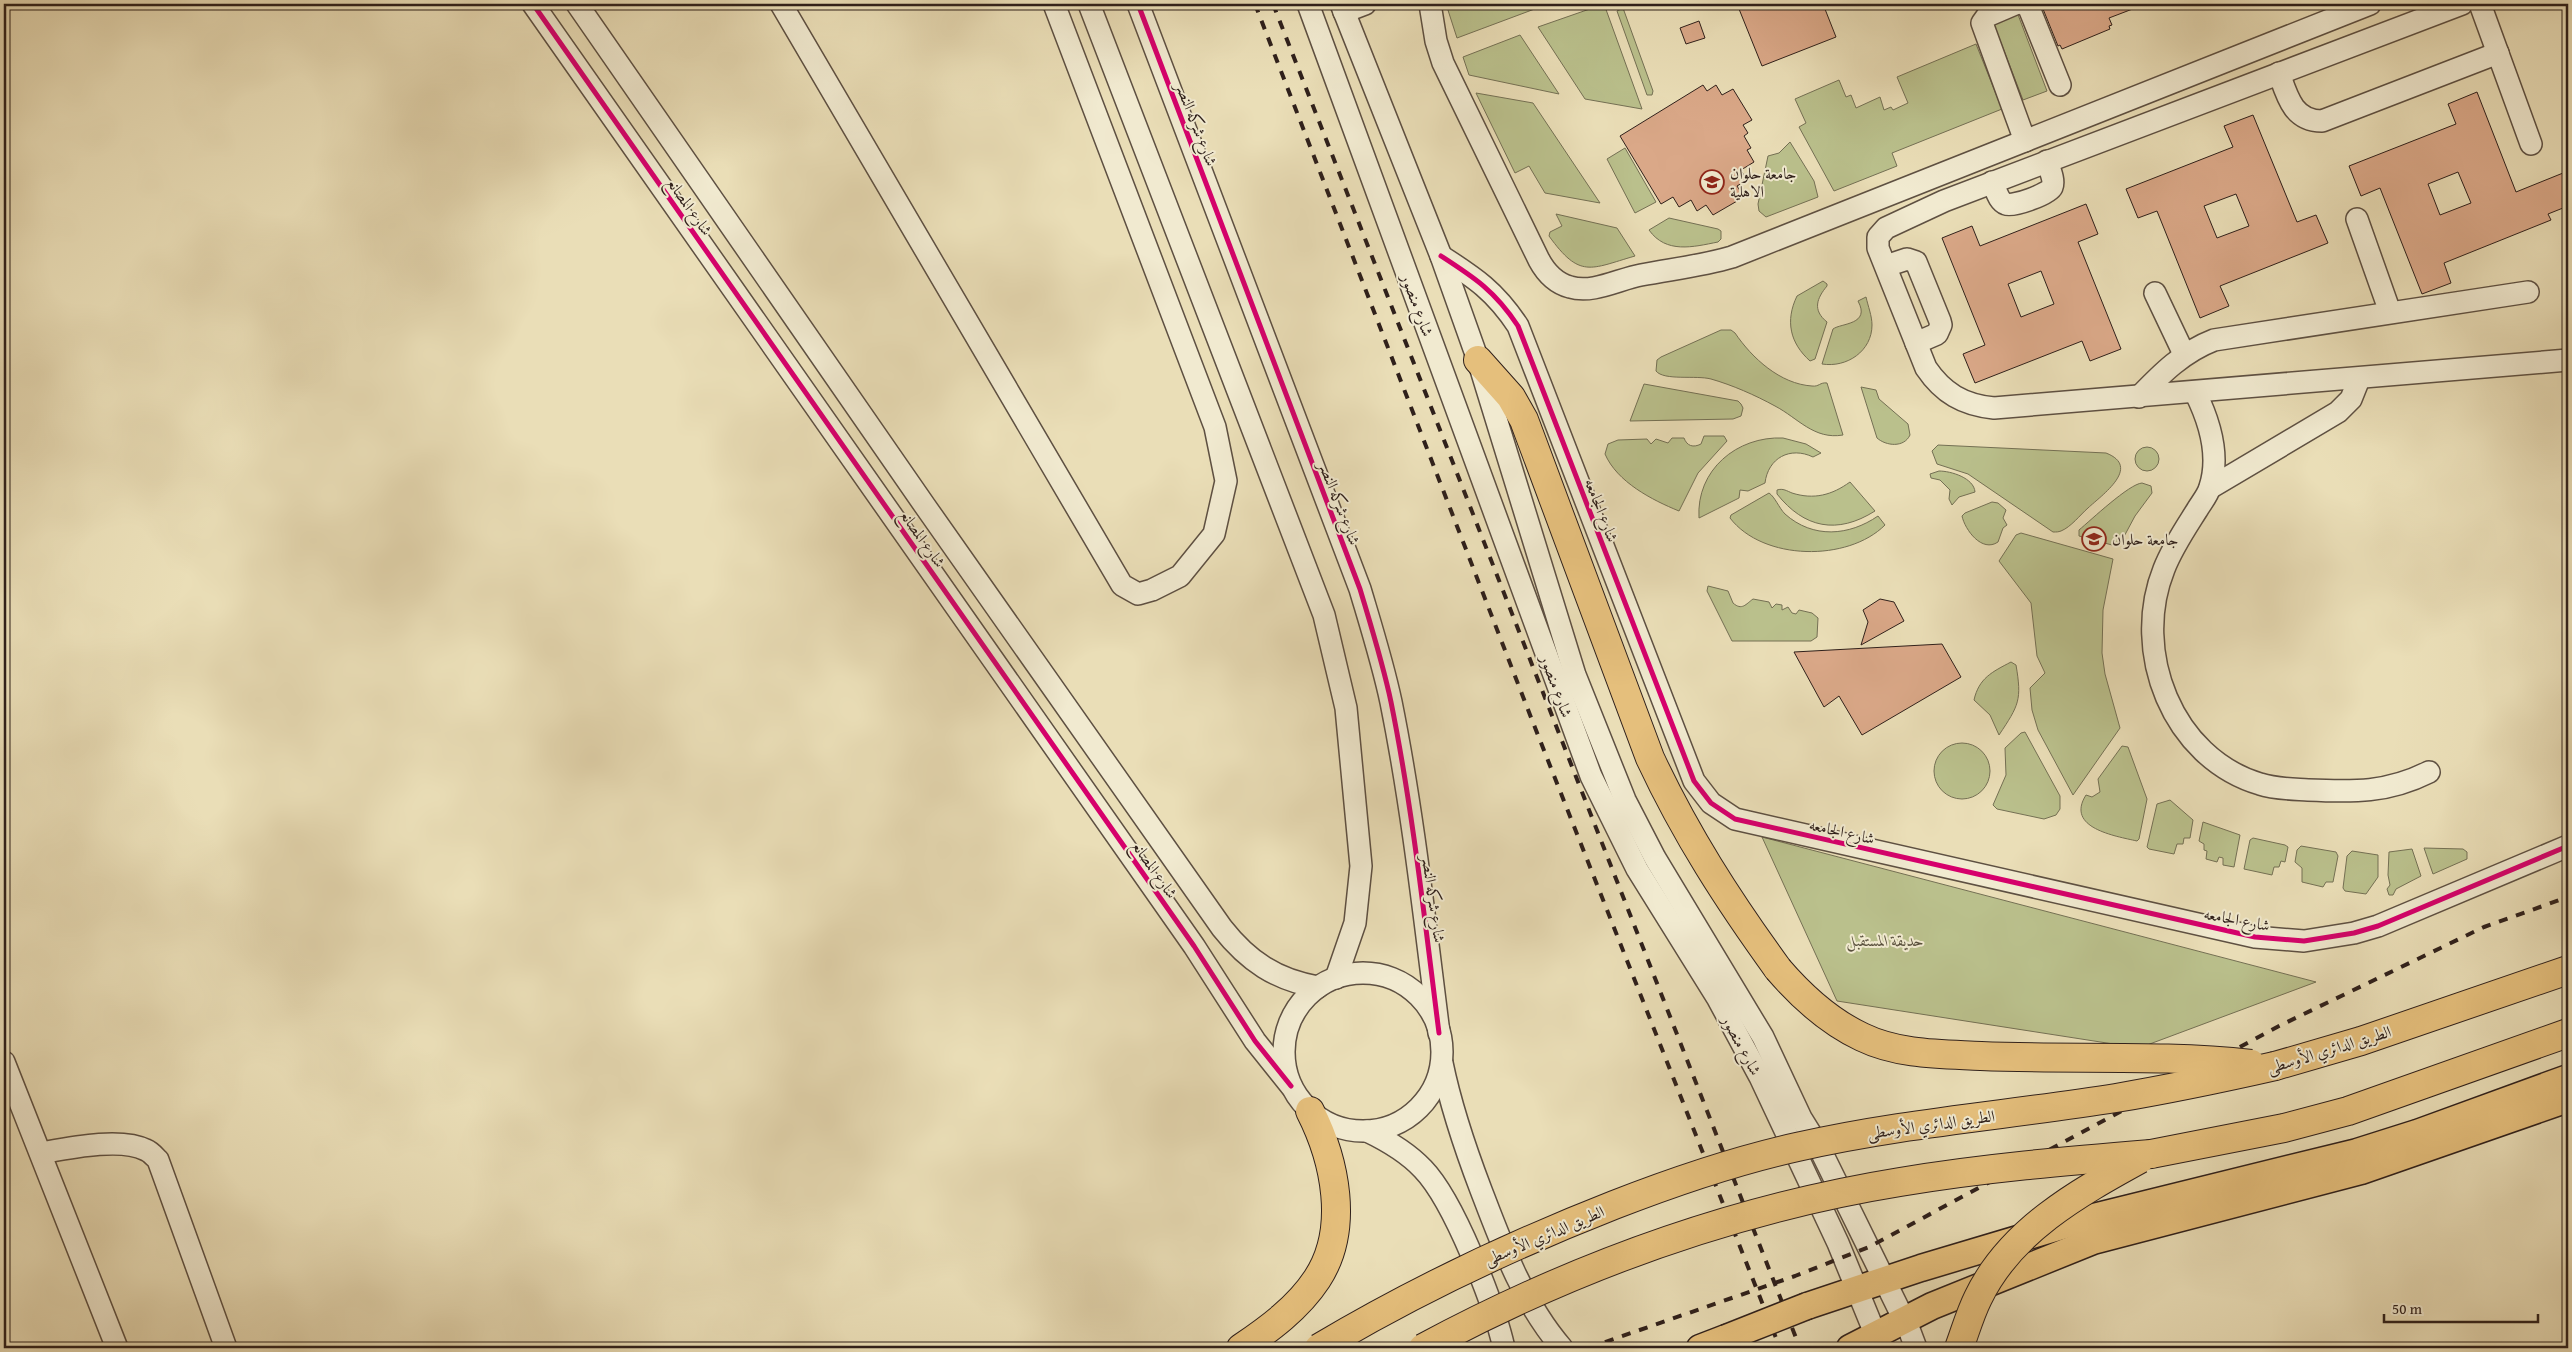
<svg xmlns="http://www.w3.org/2000/svg" width="2572" height="1352" viewBox="0 0 2572 1352" font-family="'Gentium Book Plus',Amiri,serif">
<style>
.green{fill:#bac08c;stroke:#747054}
.building{fill:#daa888;stroke:#2f201b;fill-rule:evenodd}
.lines{fill:none;stroke-linecap:round;stroke-linejoin:round}
.minor-casing{stroke:#5e5042;stroke-width:24}
.major-casing{stroke:#2f201b;stroke-width:29}
.highway-casing{stroke:#2f201b;stroke-width:30}
.minor{stroke:#f1ead0;stroke-width:21}
.major{stroke:#e5bf7c;stroke-width:26}
.highway{stroke:#e5bf7c;stroke-width:28}
.rail{stroke:#2f201b;stroke-width:4;stroke-dasharray:9 9;stroke-linecap:butt}
.major-bridge-casing{stroke:#2f201b;stroke-width:29;stroke-linecap:butt}
.highway-bridge-casing{stroke:#2f201b;stroke-width:30;stroke-linecap:butt}
.major-bridge{stroke:#e5bf7c;stroke-width:26}
.highway-bridge{stroke:#e5bf7c;stroke-width:28}
.cycleway-casing{stroke:#f1ead0;stroke-width:8}
.cycleway{stroke:#d6006c;stroke-width:5}
.labels{text-anchor:middle;dominant-baseline:central;stroke-width:4;stroke-linejoin:round;paint-order:stroke}
.street-label{font-size:16px;fill:#2f201b;stroke:#f1ead0}
.poi-label{font-size:16px;fill:#2f201b;stroke:#f1ead0;text-anchor:start}
.park-label{font-size:16px;font-style:italic;fill:#59503d;stroke:#f1ead0}
</style>
<rect width="100%" height="100%" fill="#eadeb7"/>
<filter id="stains"><feTurbulence type="fractalNoise" baseFrequency=".004" numOctaves="4"/><feColorMatrix values="0 0 0 0 .2 0 0 0 0 .09 0 0 0 0 .02 0 0 0 .5 -.17"/></filter>
<radialGradient id="worn" r=".72"><stop offset=".6" stop-color="#630" stop-opacity="0"/><stop offset="1" stop-color="#630" stop-opacity=".3"/></radialGradient>
<g class="green">
<polygon points="1446,4 1548,4 1457,38"/>
<polygon points="1604,4 1642,109 1585,99 1538,27"/>
<polygon points="1623,8 1653,91 1652,95 1647,95 1617,11"/>
<polygon points="2017,12 2047,91 2023,100 1993,22"/>
<polygon points="1520,35 1559,94 1469,75 1463,57"/>
<polygon points="1976,44 2002,109 1892,153 1897,166 1834,191 1799,127 1806,123 1795,99 1839,80 1846,97 1851,95 1856,108 1880,97 1884,110 1891,107 1893,110 1908,103 1897,77"/>
<polygon points="1476,93 1533,103 1600,203 1545,193 1529,166 1515,173"/>
<polygon points="1790,142 1814,181 1818,197 1766,217 1759,211 1758,204 1768,156 1779,153"/>
<polygon points="1625,148 1656,202 1635,213 1607,159"/>
<path d="M1556 214 1617 228 1635 256C1590 269 1580 279 1549 236L1550 232 1562 226Z"/>
<path d="M1669 218 1718 229 1721 231V239L1718 242C1693 247 1666 254 1649 230Z"/>
<path d="M1823 281 1827 284V286C1817 298 1812 310 1827 322L1815 359 1810 361C1790 343 1785 321 1797 296Z"/>
<path d="M1866 297C1868 306 1872 316 1872 325 1872 351 1847 368 1822 364L1833 329C1841 323 1871 325 1858 301Z"/>
<path d="M1721 330H1731L1735 333C1752 358 1780 384 1812 386 1819 387 1820 382 1827 383L1843 435C1814 440 1798 418 1775 406 1755 395 1732 385 1711 379 1696 375 1664 381 1656 371L1657 360 1661 357Z"/>
<polygon points="1644,384 1738,401 1741,404 1743,408 1741,416 1733,419 1630,421"/>
<path d="M1861 387 1876 390 1879 399 1908 424 1910 435C1904 448 1886 446 1877 438Z"/>
<path d="M1704 436H1724L1727 441 1698 473 1679 511C1652 500 1617 482 1605 454L1608 444 1618 440 1647 439 1651 444 1656 439 1668 443 1672 438H1684C1687 446 1693 448 1701 444Z"/>
<path d="M1783 438 1806 444 1821 453 1813 457C1790 446 1768 458 1765 483L1748 491 1740 490 1739 498 1699 518C1696 470 1737 436 1783 438Z"/>
<path d="M1938 445 2106 453C2142 467 2102 495 2088 508 2080 515 2071 527 2061 531 2058 532 2057 532 2053 532L1968 474 1937 464 1932 451Z"/>
<circle cx="2147" cy="459" r="12"/>
<path d="M1939 471C1951 471 1974 478 1975 492L1959 497 1952 505 1949 499 1950 490 1940 480 1931 478 1930 474Z"/>
<path d="M1850 482 1875 511C1837 535 1804 528 1777 494V490C1783 488 1787 491 1792 493 1814 500 1832 495 1850 482Z"/>
<path d="M2142 483 2151 486 2152 493 2135 516 2120 544 2112 545 2079 536V530C2091 520 2129 484 2142 483Z"/>
<path d="M1769 493C1775 497 1779 508 1785 514 1813 539 1849 536 1878 516L1885 525C1848 562 1763 561 1730 518L1731 515Z"/>
<path d="M1992 502 1998 503 2006 510 2003 518 2007 525 2003 528 1998 542C1982 553 1965 530 1962 516L1965 513Z"/>
<polygon points="2021,533 2113,559 2103,610 2102,653 2105,674 2120,728 2073,795 2038,730 2032,710 2030,688 2045,673 2037,656 2031,603 1999,561 2016,535"/>
<path d="M1708 586 1728 591 1733 603C1742 611 1746 604 1753 599L1769 602 1772 608 1776 604 1782 605V610L1788 607 1792 613 1796 614 1799 610 1812 613 1818 618 1817 637 1811 641H1732L1707 591Z"/>
<path d="M2011 662 2016 665C2022 700 2019 705 1999 735L1990 715 1974 700C1979 678 1992 672 2011 662Z"/>
<polygon points="2025,732 2060,796 2060,809 2056,815 2044,819 1997,809 1993,805 2006,775 2005,748 2021,733"/>
<circle cx="1962" cy="771" r="28"/>
<path d="M2122 746 2128 747 2147 799 2139 839 2137 841C2115 836 2065 828 2086 795L2092 797 2100 792 2098 779Z"/>
<polygon points="2170,800 2193,820 2190,838 2184,838 2183,844 2177,844 2174,854 2149,849 2147,847 2157,804"/>
<polygon points="2203,822 2240,835 2234,867 2223,865 2223,858 2219,857 2217,862 2206,859 2207,851 2204,850 2204,844 2199,841"/>
<polygon points="1762,837 2316,982 2139,1048 1837,1001"/>
<polygon points="2253,838 2285,845 2288,847 2285,862 2281,861 2279,867 2274,867 2272,875 2244,869 2250,840"/>
<polygon points="2301,846 2336,852 2338,856 2333,882 2326,882 2323,887 2302,882 2302,868 2295,862 2297,850"/>
<polygon points="2424,848 2463,849 2467,852 2467,859 2433,874"/>
<polygon points="2412,849 2421,876 2396,889 2393,895 2389,895 2387,889 2390,885 2388,875 2389,852"/>
<polygon points="2352,851 2378,855 2378,877 2366,894 2345,891 2343,888 2347,856"/>
</g>
<g class="building">
<polygon points="1737,4 1823,4 1836,37 1762,66"/>
<polygon points="2041,4 2142,4 2143,5 2109,18 2112,25 2109,26 2110,29 2062,49 2060,45 2058,46"/>
<polygon points="1699,21 1705,38 1686,44 1680,28"/>
<polygon points="1703,85 1707,91 1716,85 1722,95 1733,89 1752,120 1743,125 1748,133 1744,136 1751,148 1747,150 1754,162 1741,170 1747,180 1737,186 1744,197 1713,215 1706,205 1697,211 1691,200 1679,207 1673,197 1661,204 1620,136"/>
<path d="M2477 92 2516 192 2568 171V206L2548 214 2551 220 2444 263 2451 283 2422 294 2380 188 2361 196 2349 166 2456 124 2448 104ZM2458 172 2471 203 2440 215 2428 184Z"/>
<path d="M2253 115 2297 222 2316 215 2328 243 2220 286 2229 306 2200 318 2157 211 2138 218 2126 189 2233 147 2224 126ZM2236 194 2249 226 2217 238 2204 206Z"/>
<path d="M2086 204 2098 234 2078 242 2121 349 2090 361 2082 341 1975 383 1963 354 1985 345 1942 238 1972 226 1980 246ZM2041 271 2054 304 2021 317 2008 284Z"/>
<polygon points="1880,599 1894,602 1904,621 1861,645 1868,622 1863,610"/>
<polygon points="1942,644 1961,677 1862,735 1839,696 1824,707 1794,652"/>
</g>
<g class="lines">
<g class="minor-casing">
<g id="minor">
<polyline points="533,4 1194,946 1255,1041 1291,1086"/>
<path d="M577 4 925 506 1222 928C1248 961 1276 980 1318 987"/>
<polyline points="781,4 1122,585 1138,594 1152,590 1180,576 1214,534 1226,481 1215,427 1054,4"/>
<polyline points="1089,4 1324,615 1346,708 1361,866 1355,923 1336,978"/>
<path d="M1138 4 1360 589C1371 626 1383 664 1391 702 1413 811 1425 923 1439 1033"/>
<polyline points="1308,4 1591,776 1637,869 1718,999 1760,1077 1838,1243 1881,1348"/>
<polyline points="1341,4 1441,256 1478,360 1575,675 1625,800 1655,858 1763,1037 1801,1118 1819,1147 1910,1332 1916,1348"/>
<path d="M1430 4 1436 41 1443 63 1539 260C1546 273 1555 283 1570 287 1593 294 1619 279 1641 275 1672 269 1702 266 1732 257L2370 4"/>
<polyline points="2015,4 1987,16 1982,23 2025,141"/>
<polyline points="2024,4 2029,8 2060,85"/>
<path d="M2462 4 1944 201 1886 228 1878 237V248L1926 368C1943 393 1963 405 1994 408L2568 360"/>
<polyline points="2480,4 2531,144"/>
<polyline points="1344,12 1365,4"/>
<path d="M2279 73C2287 96 2293 121 2322 121L2498 53"/>
<path d="M1992 182C1996 189 1998 201 2006 204 2013 207 2049 194 2052 187 2055 180 2049 168 2047 161"/>
<polyline points="2357,219 2390,312"/>
<path d="M1441 256C1475 278 1495 291 1518 326L1694 781 1711 803 1735 819 2255 937 2304 941 2354 933 2378 926 2568 846"/>
<polyline points="1886,266 1907,259 1916,262 1940,321 1941,325 1937,334 1916,343"/>
<polyline points="2155,293 2184,354"/>
<path d="M2195 392C2209 420 2220 456 2210 487 2208 495 2201 503 2197 510 2185 529 2172 548 2164 569 2131 651 2172 758 2260 784 2275 789 2292 789 2308 790 2354 792 2387 793 2429 772"/>
<path d="M2139 397C2162 373 2183 352 2214 340L2528 292"/>
<polyline points="2210,488 2338,412 2351,399 2359,379"/>
<circle cx="1363" cy="1052" r="79"/>
<polyline points="4,1062 117,1348"/>
<path d="M1442 1063C1451 1107 1465 1148 1481 1190 1502 1245 1523 1303 1562 1348"/>
<path d="M1367 1131C1388 1141 1407 1152 1423 1169 1454 1201 1494 1304 1504 1348"/>
<path d="M41 1153C69 1148 121 1137 146 1150 151 1152 155 1157 158 1160L226 1348"/>
</g>
</g>
<g class="major-casing">
<g id="major">
<polyline points="1807,1306 1921,1268 2085,1219 2357,1152 2417,1133 2568,1078"/>
<polyline points="1700,1348 1726,1338"/>
<polyline points="1850,1348 1932,1306 2093,1241 2361,1171 2568,1099"/>
</g>
</g>
<g class="highway-casing">
<g id="highway">
<path d="M1478 360 1511 397 1524 420 1650 758C1686 835 1728 900 1778 969"/>
<polyline points="2275,1066 2361,1041 2568,970"/>
<polyline points="2151,1154 2284,1128 2348,1111 2568,1033"/>
<path d="M1241 1348C1269 1329 1298 1308 1317 1279 1350 1229 1335 1160 1310 1111"/>
</g>
</g>
<use href="#minor" class="minor"/>
<use href="#major" class="major"/>
<use href="#highway" class="highway"/>
<g class="rail">
<polyline points="1255,4 1532,720 1780,1348"/>
<polyline points="1273,4 1800,1348"/>
<polyline points="1588,1348 1795,1276 1869,1247 2279,1026 2484,927 2568,897"/>
</g>
<g class="major-bridge-casing">
<polyline id="major-bridge" points="1726,1338 1807,1306"/>
</g>
<g class="highway-bridge-casing">
<g id="highway-bridge">
<path d="M1778 969C1802 997 1828 1021 1862 1037 1899 1055 1942 1054 1981 1056 2071 1060 2161 1054 2251 1064"/>
<path d="M1319 1348C1413 1292 1512 1245 1614 1205 1673 1182 1734 1161 1797 1147 1902 1123 2010 1115 2116 1098 2169 1089 2222 1078 2275 1066"/>
<path d="M1423 1348C1572 1268 1733 1209 1900 1182 1983 1168 2067 1161 2151 1154"/>
<path d="M1959 1348C1965 1332 1970 1314 1978 1298 2010 1231 2078 1193 2140 1159"/>
</g>
</g>
<use href="#major-bridge" class="major-bridge"/>
<use href="#highway-bridge" class="highway-bridge"/>
<g class="cycleway-casing">
<g id="cycleway">
<polyline points="533,4 1194,946 1255,1041 1291,1086"/>
<path d="M1138 4 1360 589C1371 626 1383 664 1391 702 1413 811 1425 923 1439 1033"/>
<path d="M1441 256C1475 278 1495 291 1518 326L1694 781 1711 803 1735 819 2255 937 2304 941 2354 933 2378 926 2568 846"/>
</g>
</g>
<use href="#cycleway" class="cycleway"/>
</g>
<defs>
<g id="university-ring" transform="scale(1.25)"><circle r="9.5" fill="#f1ead0" stroke="#8f2418" stroke-width="1.5"/><path d="M0-5L7-2L0 1L-7-2ZM-4 1L0 2.5L4 1V4Q0 6-4 4Z" fill="#8f2418"/></g>
</defs>
<g fill-rule="evenodd">
<use href="#university-ring" x="1712" y="182"/>
<use href="#university-ring" x="2094" y="539"/>
</g>
<g class="labels">
<g class="street-label">
<text transform="translate(1197 124) rotate(69)">شارع شركه النصر</text>
<text transform="translate(690 206) rotate(55)">شارع المصانع</text>
<text transform="translate(1418 305) rotate(70)">شارع منصور</text>
<text transform="translate(1340 503) rotate(69)">شارع شركه النصر</text>
<text transform="translate(1602 510) rotate(69)">شارع الجامعه</text>
<text transform="translate(923 538) rotate(55)">شارع المصانع</text>
<text transform="translate(1557 686) rotate(70)">شارع منصور</text>
<text transform="translate(1842 831) rotate(13)">شارع الجامعه</text>
<text transform="translate(1155 869) rotate(55)">شارع المصانع</text>
<text transform="translate(1434 899) rotate(82)">شارع شركه النصر</text>
<text transform="translate(2237 919) rotate(11)">شارع الجامعه</text>
<text transform="translate(1742 1045) rotate(62)">شارع منصور</text>
<text transform="translate(2329 1049) rotate(-17)">الطريق الدائري الأوسطى</text>
<text transform="translate(1931 1124) rotate(-8)">الطريق الدائري الأوسطى</text>
<text transform="translate(1544 1235) rotate(-23)">الطريق الدائري الأوسطى</text>
</g>
<g class="poi-label">
<text x="1730" y="173">جامعة حلوان<tspan x="1730" dy="18">الاهلية</tspan></text>
<text x="2112" y="539">جامعة حلوان</text>
</g>
<g class="park-label">
<text x="1885" y="940">حديقة المستقبل</text>
</g>
</g>
<rect width="2572" height="1352" fill="none" stroke="#eadeb7" stroke-width="20"/>
<rect x="5" y="5" width="2562" height="1342" fill="none" stroke="#2f201b" stroke-width="2.5"/>
<rect x="10" y="10" width="2552" height="1332" fill="none" stroke="#2f201b"/>
<path d="M2384 1314v8h154v-8" fill="none" stroke="#2f201b" stroke-width="2.5"/>
<text x="2392" y="1314" font-size="15" fill="#2f201b" stroke="#f1ead0" stroke-width="4" paint-order="stroke">50 m</text>
<rect width="100%" height="100%" filter="url(#stains)"/>
<rect width="100%" height="100%" fill="url(#worn)"/>
</svg>
